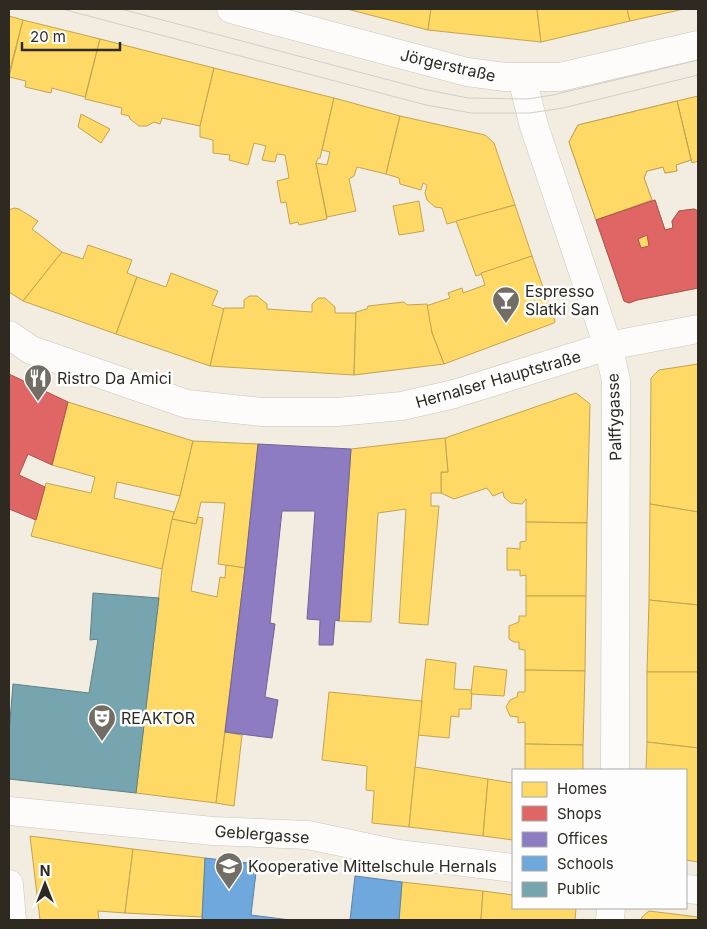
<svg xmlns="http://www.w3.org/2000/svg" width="707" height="929" viewBox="0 0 707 929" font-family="Inter,sans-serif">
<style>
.homes{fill:#ffd966;stroke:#c0a452;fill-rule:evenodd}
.shops{fill:#e06666;stroke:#ab5452;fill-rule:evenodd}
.offices{fill:#8e7cc3;stroke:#716393}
.schools{fill:#6fa8dc;stroke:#5c82a4}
.public{fill:#76a5af;stroke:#608085}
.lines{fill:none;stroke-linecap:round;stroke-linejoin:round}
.minor-casing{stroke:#cac5bc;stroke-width:29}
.major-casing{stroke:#cac5bc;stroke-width:29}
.minor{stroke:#fdfcfa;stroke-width:28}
.major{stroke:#fdfcfa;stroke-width:28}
.tram{stroke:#cfceca;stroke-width:1}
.labels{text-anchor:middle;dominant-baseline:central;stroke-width:5;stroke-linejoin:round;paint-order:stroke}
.street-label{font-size:16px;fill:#2e2a22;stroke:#fdfdfd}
.poi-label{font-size:16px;fill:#2e2a22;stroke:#fdfdfd;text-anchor:start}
</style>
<rect width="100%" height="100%" fill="#f3ede1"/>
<g class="homes">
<polygon points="347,9 431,9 428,30"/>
<polygon points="431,9 537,9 541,42 428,30"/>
<polygon points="537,9 627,9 630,21 541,42"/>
<polygon points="627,9 684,9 630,21"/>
<polygon points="9,16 23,20 9,73"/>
<polygon points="23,20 100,39 85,97 52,88 51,93 25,87 26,81 9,77"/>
<polygon points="100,39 214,68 200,126 162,118 160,124 154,122 147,126 139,126 130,119 129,116 121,114 122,108 85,99"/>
<polygon points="214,68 334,98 320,158 318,158 316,163 327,219 299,225 298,222 290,224 286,202 281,203 277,181 289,178 285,155 277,154 275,162 262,160 266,146 254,143 248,165 229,160 230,155 213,153 213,140 200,137 200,126"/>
<polygon points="698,96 698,161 692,163 677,101"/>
<polygon points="334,98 400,116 386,174 357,167 354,176 349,179 356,211 327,217 316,163 327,165 330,152 322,150"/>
<path d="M677 101 691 160 676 165 677 171 665 173 663 167 647 171 644 178 652 200 596 220 569 142 578 125ZM623 177 626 185 619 187 617 179Z"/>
<polygon points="677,101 691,160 676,165 677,171 665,173 663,167 647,171 644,178 652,200 596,220 569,142 578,125"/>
<polygon points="81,114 110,129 101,143 78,127"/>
<polygon points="400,116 485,135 494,143 515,205 447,224 442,208 435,207 427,200 425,193 427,185 423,183 421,190 400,184 399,178 386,174"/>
<polygon points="655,200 665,230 673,228 672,221 679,211 694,209 698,211 698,288 637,300 629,303 624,301 622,295 596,220"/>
<polygon points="419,201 424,231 399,235 393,206"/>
<polygon points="515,205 532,256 476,276 456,221"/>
<polygon points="14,208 19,209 38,221 32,229 62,252 23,301 9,292 9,210"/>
<polygon points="88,245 132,260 127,273 137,277 116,334 23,301 62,252 83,259"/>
<polygon points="532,256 555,321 554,323 444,364 432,333 426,306 450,298 448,293 462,288 463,293 485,285 481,273"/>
<polygon points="171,273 218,291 212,305 224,309 210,366 116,334 137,277 166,287"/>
<polygon points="249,296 257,296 267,304 267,309 312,312 312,304 318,298 325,298 335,307 335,313 356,313 354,375 210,366 224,308 244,308 244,300"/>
<polygon points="404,302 407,305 427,304 432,333 444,364 354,375 356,312 367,309 368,306"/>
<polygon points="698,364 698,512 650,504 651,378 659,370"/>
<polygon points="576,393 590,404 587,523 526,522 526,499 522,504 511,503 504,497 503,492 493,496 487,488 454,499 441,493 441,472 448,472 445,438"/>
<polygon points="68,402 193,441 180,496 117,482 114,498 174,512 162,569 31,536 46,483 91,493 95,477 52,465"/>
<polygon points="445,438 448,472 441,472 441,493 431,493 431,506 439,506 428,625 399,623 406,509 378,513 371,622 339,621 351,449"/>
<polygon points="193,441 258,444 245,568 218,564 225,503 201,502 196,524 172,519 180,496"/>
<polygon points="650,504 698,512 698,605 649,600"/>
<polygon points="198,517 203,518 191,591 217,597 220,577 225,578 226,565 245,568 216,803 136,793 162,569 172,519 196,524"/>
<polygon points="526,522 587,523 586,596 526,596 526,575 520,576 520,570 507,570 507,548 520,549 520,542 526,541"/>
<polygon points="526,596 586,596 585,671 525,670 525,650 519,649 519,642 514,642 509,639 509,626 519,622 519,616 526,616"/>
<polygon points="649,600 698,605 698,672 647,672"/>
<polygon points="426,659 456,663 454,689 472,690 471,709 459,709 459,717 451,716 449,738 418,735"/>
<polygon points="474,666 507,670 504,696 471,694"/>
<polygon points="525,670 585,671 583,745 525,744 525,722 518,723 518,717 510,716 506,707 510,700 517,697 518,692 525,692"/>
<polygon points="647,672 698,672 698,748 647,742"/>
<polygon points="329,692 422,701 409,827 372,823 374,791 366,790 367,766 322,760"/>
<polygon points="225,732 242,735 234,806 216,803"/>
<polygon points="647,742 698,748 698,862 686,860 686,770 646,770"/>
<polygon points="525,744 583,745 583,770 525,770"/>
<polygon points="415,767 488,779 483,836 409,827"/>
<polygon points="488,779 513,783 513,840 483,836"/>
<polygon points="30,836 133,849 125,913 98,911 99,920 40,920"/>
<polygon points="133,849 205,858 202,917 125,913"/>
<polygon points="402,882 483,891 481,920 399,920"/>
<polygon points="483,891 513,895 513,908 576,908 575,920 481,920"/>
<polygon points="649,911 698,917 698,920 641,920 642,917"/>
</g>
<g class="shops">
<path d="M655 200 665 230 673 228 672 221 679 211 694 209 698 211V288L637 300 629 303 624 301 622 295 596 220ZM647 235 649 246 641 248 638 239Z"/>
<polygon points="9,374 68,402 52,465 28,454 19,475 45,487 36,520 9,509 9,449 10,445 9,445"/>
</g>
<polygon class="offices" points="258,444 351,449 339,621 335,620 333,645 319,645 320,620 307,619 315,511 282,511 270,623 275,624 265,697 278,700 272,738 225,732 245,568"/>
<g class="schools">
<polygon points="205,858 257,864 251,915 290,920 202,920"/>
<polygon points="355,876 402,882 399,920 350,920"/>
</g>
<polygon class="public" points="93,593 159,598 136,793 9,779 9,733 13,684 89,693 98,639 90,640"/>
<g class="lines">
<g class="minor-casing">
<g id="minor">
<polyline points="522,78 534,126 608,346 616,380 615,770"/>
<polyline points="9,811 213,831 308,835 398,854 513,868"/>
<polyline points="9,884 12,920"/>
<polyline points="686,889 698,890"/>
<polyline points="610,920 611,908"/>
</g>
</g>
<g class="major-casing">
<g id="major">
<polyline points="231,9 467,72 505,77 560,77 698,45"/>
<polyline points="9,335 31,350 187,404 262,412 337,412 402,406 454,394 608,346 698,329"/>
</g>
</g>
<use href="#minor" class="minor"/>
<use href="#major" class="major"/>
<g class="tram">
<polyline points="62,9 426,105 471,113 530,113 563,108 698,75"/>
<polyline points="121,9 423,89 468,98 527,99 553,95 698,60"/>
</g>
</g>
<defs>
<g id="bar-pin" transform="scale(1.4375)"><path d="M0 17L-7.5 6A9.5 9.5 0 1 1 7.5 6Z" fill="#736e65" stroke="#fdfdfd"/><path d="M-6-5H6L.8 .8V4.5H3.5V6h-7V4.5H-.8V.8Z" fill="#fff"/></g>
<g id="restaurant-pin" transform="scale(1.4375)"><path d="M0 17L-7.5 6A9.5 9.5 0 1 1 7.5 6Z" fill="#736e65" stroke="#fdfdfd"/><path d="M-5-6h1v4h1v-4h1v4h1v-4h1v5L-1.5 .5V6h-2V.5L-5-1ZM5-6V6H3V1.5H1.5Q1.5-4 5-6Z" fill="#fff"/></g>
<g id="theatre-pin" transform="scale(1.4375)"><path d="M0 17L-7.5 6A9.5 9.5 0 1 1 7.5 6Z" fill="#736e65" stroke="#fdfdfd"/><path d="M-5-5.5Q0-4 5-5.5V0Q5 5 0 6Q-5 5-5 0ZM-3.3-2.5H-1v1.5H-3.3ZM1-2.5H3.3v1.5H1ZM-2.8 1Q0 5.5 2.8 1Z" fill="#fff"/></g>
<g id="school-pin" transform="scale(1.4375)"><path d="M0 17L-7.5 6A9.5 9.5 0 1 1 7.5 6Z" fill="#736e65" stroke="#fdfdfd"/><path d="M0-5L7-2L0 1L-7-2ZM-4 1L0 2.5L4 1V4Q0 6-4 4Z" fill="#fff"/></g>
</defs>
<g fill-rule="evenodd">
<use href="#bar-pin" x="506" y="300"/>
<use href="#restaurant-pin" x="38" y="378"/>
<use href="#theatre-pin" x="102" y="718"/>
<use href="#school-pin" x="229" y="866"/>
</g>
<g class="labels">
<g class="street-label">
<text transform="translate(448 65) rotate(13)">Jörgerstraße</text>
<text transform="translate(498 379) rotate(-16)">Hernalser Hauptstraße</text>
<text transform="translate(614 417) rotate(-92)">Palffygasse</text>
<text transform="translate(262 834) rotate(4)">Geblergasse</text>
</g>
<g class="poi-label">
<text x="525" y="291">Espresso<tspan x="525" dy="18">Slatki San</tspan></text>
<text x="57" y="378">Ristro Da Amici</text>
<text x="121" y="718">REAKTOR</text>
<text x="248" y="866">Kooperative Mittelschule Hernals</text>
</g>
</g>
<rect width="707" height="929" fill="none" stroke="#2e2a22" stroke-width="20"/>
<rect x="512" y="769" width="175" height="140" fill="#fdfdfd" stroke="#aaa9a5"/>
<rect x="522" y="782" width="25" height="15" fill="#ffd966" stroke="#aaa9a5"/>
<text x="557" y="794" font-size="15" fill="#2e2a22">Homes</text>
<rect x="522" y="806" width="25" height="15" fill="#e06666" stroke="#aaa9a5"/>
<text x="557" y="819" font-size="15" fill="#2e2a22">Shops</text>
<rect x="522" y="832" width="25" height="15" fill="#8e7cc3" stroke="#aaa9a5"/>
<text x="557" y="844" font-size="15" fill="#2e2a22">Offices</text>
<rect x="522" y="856" width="25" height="15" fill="#6fa8dc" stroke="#aaa9a5"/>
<text x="557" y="869" font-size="15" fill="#2e2a22">Schools</text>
<rect x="522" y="882" width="25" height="15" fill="#76a5af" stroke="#aaa9a5"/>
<text x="557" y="894" font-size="15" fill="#2e2a22">Public</text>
<g transform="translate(45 884)" stroke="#fdfdfd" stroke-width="4" paint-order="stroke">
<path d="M0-4L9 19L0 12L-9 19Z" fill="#2e2a22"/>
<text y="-8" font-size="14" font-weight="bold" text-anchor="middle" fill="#2e2a22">N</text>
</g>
<path d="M22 42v8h98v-8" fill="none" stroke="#2e2a22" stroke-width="2.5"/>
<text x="30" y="42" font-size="15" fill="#2e2a22" stroke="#fdfdfd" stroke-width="4" paint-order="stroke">20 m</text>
</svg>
